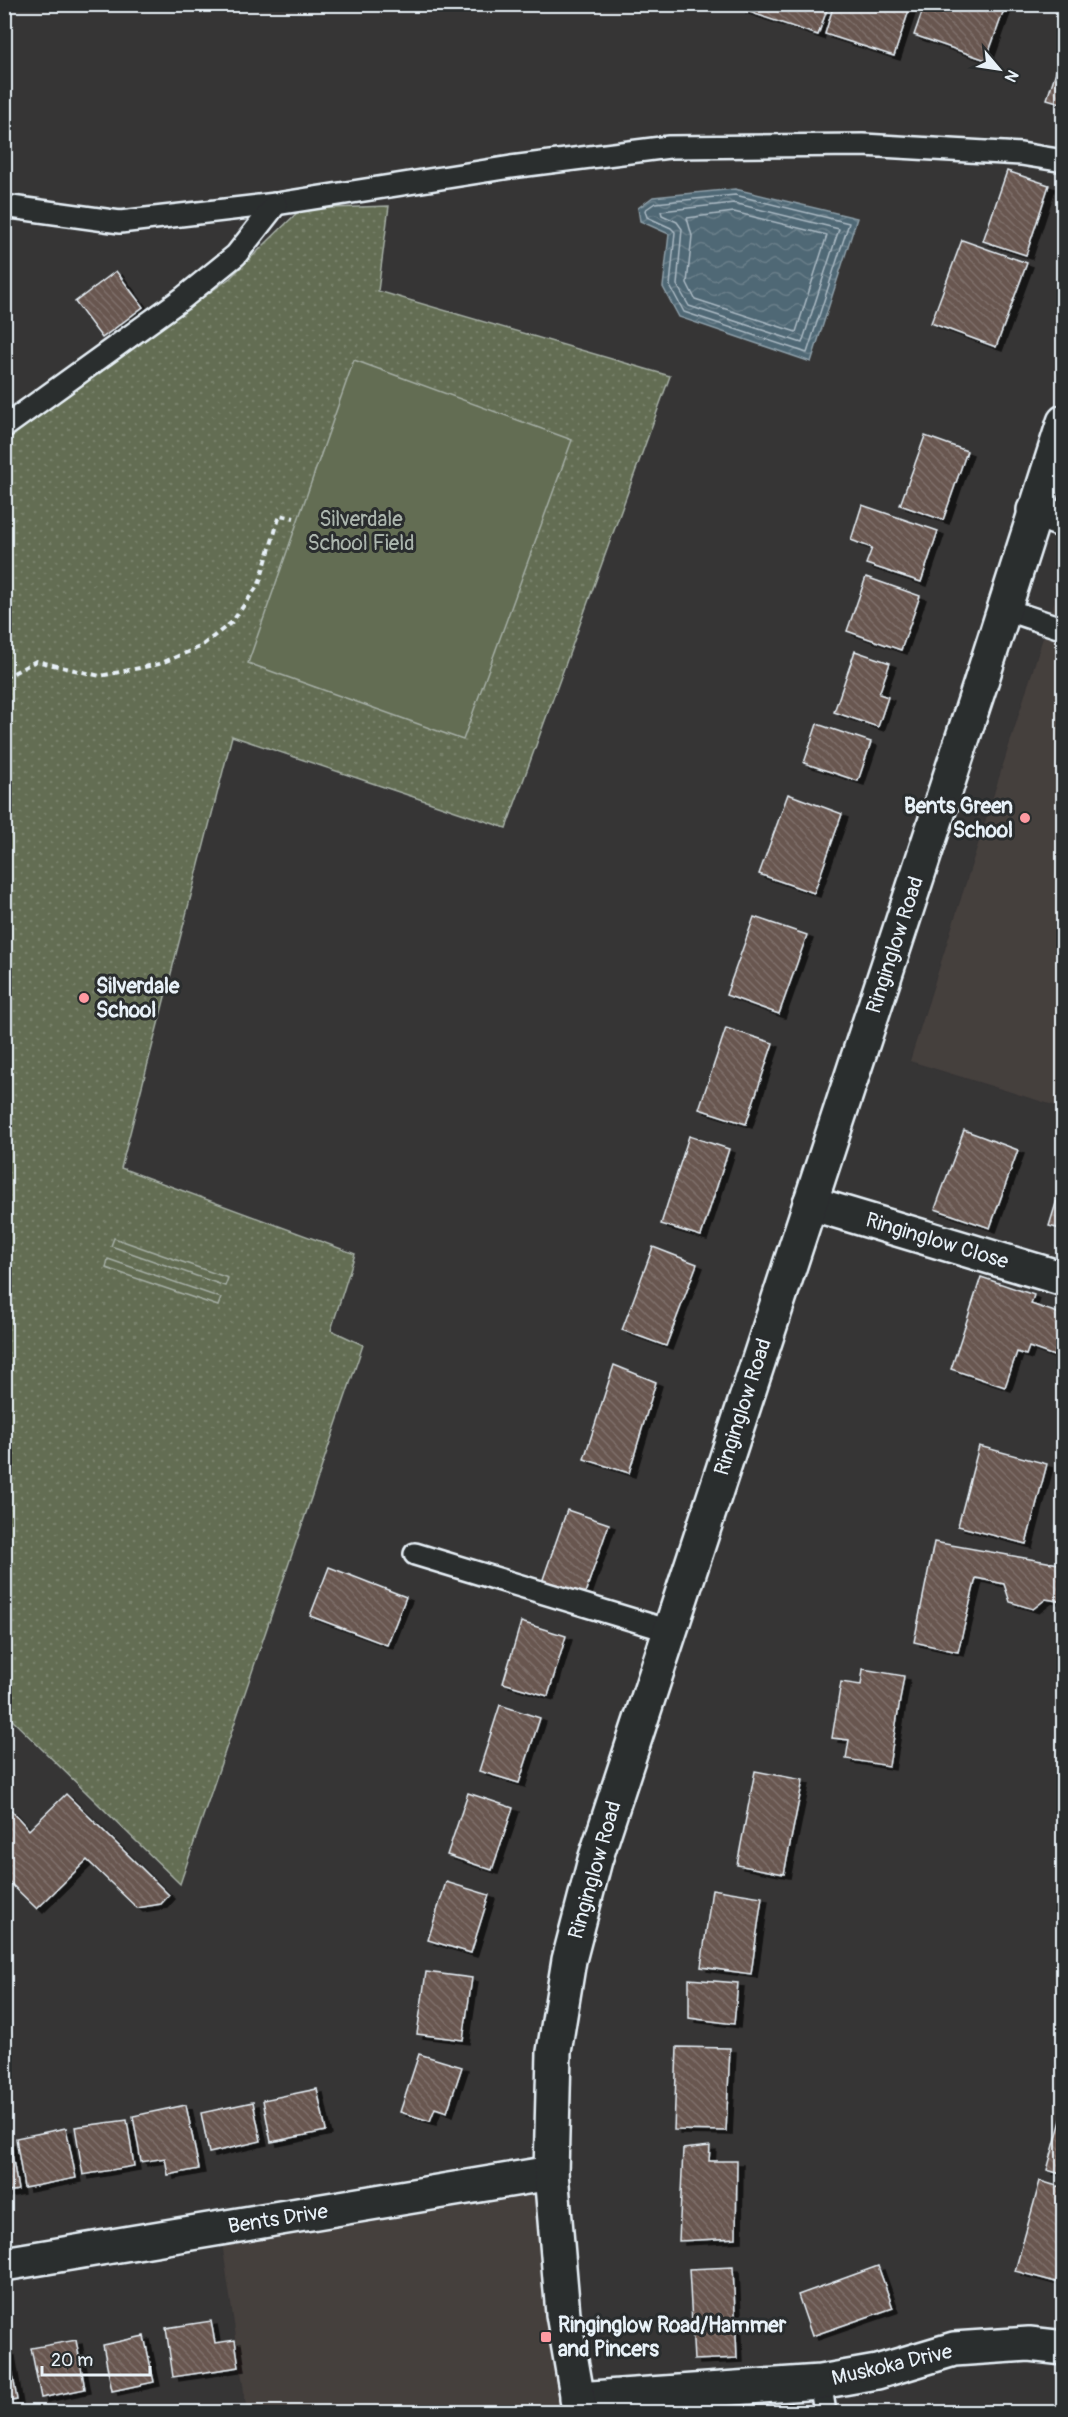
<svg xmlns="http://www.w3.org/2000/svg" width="1068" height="2417" viewBox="0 0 1068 2417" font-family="Pangolin,sans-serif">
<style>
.built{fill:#453f3d}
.park{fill:url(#park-dots);stroke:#a6afa6;stroke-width:1.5}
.garden{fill:#636d53;stroke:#a6afa6;stroke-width:1.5}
.water{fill:url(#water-waves);stroke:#8d9fa9;stroke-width:1.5}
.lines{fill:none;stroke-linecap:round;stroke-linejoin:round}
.shore{stroke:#abbac4;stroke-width:1.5}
.building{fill:url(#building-back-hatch);stroke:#e8f1f8;stroke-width:1.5;filter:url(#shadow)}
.service-casing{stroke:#e8f1f8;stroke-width:26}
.minor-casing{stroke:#e8f1f8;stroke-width:38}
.tertiary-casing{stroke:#e8f1f8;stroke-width:38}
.path{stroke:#e8f1f8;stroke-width:4;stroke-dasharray:6 4.5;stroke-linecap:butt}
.service{stroke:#2a2d2e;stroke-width:21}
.minor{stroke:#2a2d2e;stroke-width:33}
.tertiary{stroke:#2a2d2e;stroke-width:33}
.poi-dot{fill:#ff9aa2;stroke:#2a2d2e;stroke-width:2}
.labels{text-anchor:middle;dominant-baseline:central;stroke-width:6;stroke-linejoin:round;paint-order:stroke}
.park-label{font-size:21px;fill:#acb6ae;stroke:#2a2d2e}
.poi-label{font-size:21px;font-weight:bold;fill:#e8f1f8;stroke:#2a2d2e;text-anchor:start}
.street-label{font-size:21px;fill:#e8f1f8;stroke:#2a2d2e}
</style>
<defs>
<pattern id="park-dots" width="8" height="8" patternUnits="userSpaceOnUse" patternTransform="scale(1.5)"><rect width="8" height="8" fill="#636d53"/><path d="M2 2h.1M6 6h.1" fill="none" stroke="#79826c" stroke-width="1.8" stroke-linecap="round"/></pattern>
<pattern id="water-waves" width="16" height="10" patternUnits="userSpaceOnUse" patternTransform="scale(1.5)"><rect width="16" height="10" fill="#506875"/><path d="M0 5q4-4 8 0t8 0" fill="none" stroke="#697e89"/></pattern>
<pattern id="building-back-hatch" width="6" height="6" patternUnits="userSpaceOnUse" patternTransform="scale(1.5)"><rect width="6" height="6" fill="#685750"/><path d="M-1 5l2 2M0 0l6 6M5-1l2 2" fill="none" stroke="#7e706a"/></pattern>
<filter id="shadow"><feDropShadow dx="6" dy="4" stdDeviation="0" flood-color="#0009"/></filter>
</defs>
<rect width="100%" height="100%" fill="#363535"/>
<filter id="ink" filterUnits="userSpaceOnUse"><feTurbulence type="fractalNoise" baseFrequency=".0167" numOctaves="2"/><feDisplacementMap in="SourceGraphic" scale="12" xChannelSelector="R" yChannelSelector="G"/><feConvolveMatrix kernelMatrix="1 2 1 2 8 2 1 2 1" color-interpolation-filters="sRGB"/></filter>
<g filter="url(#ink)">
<g class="built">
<polygon points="1063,574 1063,1108 910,1061"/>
<polygon points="551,2173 580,2412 247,2412 220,2229"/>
</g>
<polygon class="park" points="389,206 378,291 670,376 506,828 232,736 121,1168 355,1254 331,1330 363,1345 180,1884 5,1713 4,441 230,278 301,209"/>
<g class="garden">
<polygon points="354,360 572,440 463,740 248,663"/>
<polygon points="114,1238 228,1278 225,1286 111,1246"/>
<polygon points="108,1259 221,1298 218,1306 106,1268"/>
</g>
<polygon class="water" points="735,189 857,218 811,362 679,317 663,287 669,234 640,221 638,208 653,197"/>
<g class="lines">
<g class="shore">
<polygon points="735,195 849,223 807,353 684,312 670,286 675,232 671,228 647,217 645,210 655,203"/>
<polygon points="734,203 839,229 802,343 689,306 677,285 682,229 677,222 662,215 661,211"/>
<polygon points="734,212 827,235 796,332 695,299 687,283 692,236 687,218"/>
</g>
</g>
<g class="building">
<polygon points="741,4 829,4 818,35 740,9"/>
<polygon points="834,4 911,4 894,56 825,34"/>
<polygon points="925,4 1006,4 986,60 914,35"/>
<polygon points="1064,47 1064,104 1047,99"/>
<polygon points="1007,171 1049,185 1026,255 983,241"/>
<polygon points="962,240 1027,263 996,347 931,323"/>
<polygon points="116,271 143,307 102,338 75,302"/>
<polygon points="925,436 967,451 943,520 900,505"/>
<polygon points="862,505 938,531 921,582 866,564 872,548 851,540"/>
<polygon points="866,577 920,596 901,650 847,631"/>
<polygon points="855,651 890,663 879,694 888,697 878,727 834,712"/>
<polygon points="817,724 871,742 858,781 804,763"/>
<polygon points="788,794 842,814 814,893 759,874"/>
<polygon points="754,917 807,935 779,1014 726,995"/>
<polygon points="726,1028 773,1043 746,1124 699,1109"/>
<polygon points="964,1130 1018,1150 990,1228 935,1209"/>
<polygon points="689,1136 729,1149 701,1236 661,1224"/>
<polygon points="1064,1177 1064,1230 1049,1226"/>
<polygon points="653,1247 697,1264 666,1346 622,1330"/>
<polygon points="981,1277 1034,1295 1031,1304 1064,1315 1064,1329 1054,1356 1029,1347 1026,1355 1017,1352 1005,1387 951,1369"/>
<polygon points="614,1365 656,1382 629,1473 584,1459"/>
<polygon points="979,1446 1047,1464 1026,1544 958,1526"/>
<polygon points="567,1510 609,1524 584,1596 542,1582"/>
<polygon points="934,1542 1064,1565 1064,1602 1046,1599 1033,1609 1010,1602 1004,1584 976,1578 958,1652 914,1642"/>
<polygon points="329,1567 406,1597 387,1645 310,1616"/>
<polygon points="521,1622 566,1636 548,1696 503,1683"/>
<polygon points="863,1669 904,1676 889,1766 846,1759 849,1740 832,1738 841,1682 861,1685"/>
<polygon points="500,1705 540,1718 519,1783 479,1771"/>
<polygon points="755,1771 803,1780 784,1874 737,1865"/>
<polygon points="468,1793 513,1808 492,1870 447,1855"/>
<polygon points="66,1794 169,1895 161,1904 137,1908 87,1860 37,1909 4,1877 4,1815 11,1810 29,1830"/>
<polygon points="446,1882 489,1895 471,1953 428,1940"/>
<polygon points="712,1889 762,1897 751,1974 701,1967"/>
<polygon points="426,1972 472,1978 463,2040 417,2034"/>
<polygon points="689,1979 738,1983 734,2024 689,2018"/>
<polygon points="677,2047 730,2048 726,2131 674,2130"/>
<polygon points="419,2054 462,2067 447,2112 435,2108 430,2121 400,2112"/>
<polygon points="317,2089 326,2131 271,2142 263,2100"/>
<polygon points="253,2102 261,2141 209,2153 201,2113"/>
<polygon points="186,2105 199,2169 168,2175 165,2158 141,2162 133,2116"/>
<polygon points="1064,2110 1064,2175 1047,2170"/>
<polygon points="127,2120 134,2166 83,2175 75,2127"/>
<polygon points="66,2128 76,2178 24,2188 16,2138"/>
<polygon points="4,2141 10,2141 18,2190 4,2193"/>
<polygon points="710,2146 709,2161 737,2161 736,2238 679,2241 683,2149"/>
<polygon points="1040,2181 1064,2188 1064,2255 1056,2282 1015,2271"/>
<polygon points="878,2266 893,2308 812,2336 798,2295"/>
<polygon points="733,2267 737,2358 694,2360 689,2269"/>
<polygon points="211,2321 215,2343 235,2340 239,2367 173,2377 166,2328"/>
<polygon points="144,2336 154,2382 112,2391 103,2345"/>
<polygon points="76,2340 85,2389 41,2398 31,2348"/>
<polygon points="9,2352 17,2400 4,2402 4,2353"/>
</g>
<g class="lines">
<g class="service-casing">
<g id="service">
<polyline points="4,206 120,222 276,204 511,167 669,147 863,145 1021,154 1064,161"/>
<polyline points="4,427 183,298 236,255 276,204"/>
<polyline points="1004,609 1064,629"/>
<polyline points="415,1554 670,1631"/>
<polyline points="820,2382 825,2412"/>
</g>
</g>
<g class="minor-casing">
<g id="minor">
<polyline points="1034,510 1064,521"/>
<polyline points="810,1203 1064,1279"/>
<polyline points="4,2264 551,2173"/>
<polyline points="577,2399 820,2382 877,2372 954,2349 1029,2344 1064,2348"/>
</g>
</g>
<g class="tertiary-casing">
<polyline id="tertiary" points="580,2412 563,2314 551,2173 554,2052 569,1960 595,1860 980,685 1064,422"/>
</g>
<polyline class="path" points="4,678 36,661 100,676 159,664 200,647 232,622 259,584 280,515 294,518"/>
<use href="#service" class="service"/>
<use href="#minor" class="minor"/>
<use href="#tertiary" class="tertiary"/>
</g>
</g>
<g class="poi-dot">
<circle cx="1025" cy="818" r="6"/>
<circle cx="84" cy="998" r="6"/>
<rect x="540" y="2331" width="12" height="12" rx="3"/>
</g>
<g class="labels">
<g class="park-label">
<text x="361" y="519">Silverdale<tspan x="361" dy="24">School Field</tspan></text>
</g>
<g class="poi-label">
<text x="1013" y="806" text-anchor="end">Bents Green<tspan x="1013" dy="24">School</tspan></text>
<text x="96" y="986">Silverdale<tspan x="96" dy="24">School</tspan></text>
<text x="558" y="2325">Ringinglow Road/Hammer<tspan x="558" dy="24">and Pincers</tspan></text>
</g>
<g class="street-label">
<text transform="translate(895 945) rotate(-72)">Ringinglow Road</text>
<text transform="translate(937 1241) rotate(17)">Ringinglow Close</text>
<text transform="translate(743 1407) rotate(-72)">Ringinglow Road</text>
<text transform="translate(595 1870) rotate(-74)">Ringinglow Road</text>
<text transform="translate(278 2219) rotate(-9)">Bents Drive</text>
<text transform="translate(892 2365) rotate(-13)">Muskoka Drive</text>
</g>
</g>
<rect width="1068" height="2417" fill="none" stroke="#2a2d2e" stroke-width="24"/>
<rect x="12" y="12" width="1044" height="2393" fill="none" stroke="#e8f1f8" stroke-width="2" filter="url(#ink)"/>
<g transform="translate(999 69) rotate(119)" stroke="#2a2d2e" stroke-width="4.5" paint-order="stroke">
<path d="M0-4.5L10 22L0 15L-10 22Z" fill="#e8f1f8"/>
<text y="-9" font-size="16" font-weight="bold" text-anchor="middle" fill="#e8f1f8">N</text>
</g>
<path d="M42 2366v9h108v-9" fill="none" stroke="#e8f1f8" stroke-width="3"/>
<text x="51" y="2366" font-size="18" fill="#e8f1f8" stroke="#2a2d2e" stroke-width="4.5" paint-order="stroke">20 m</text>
</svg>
